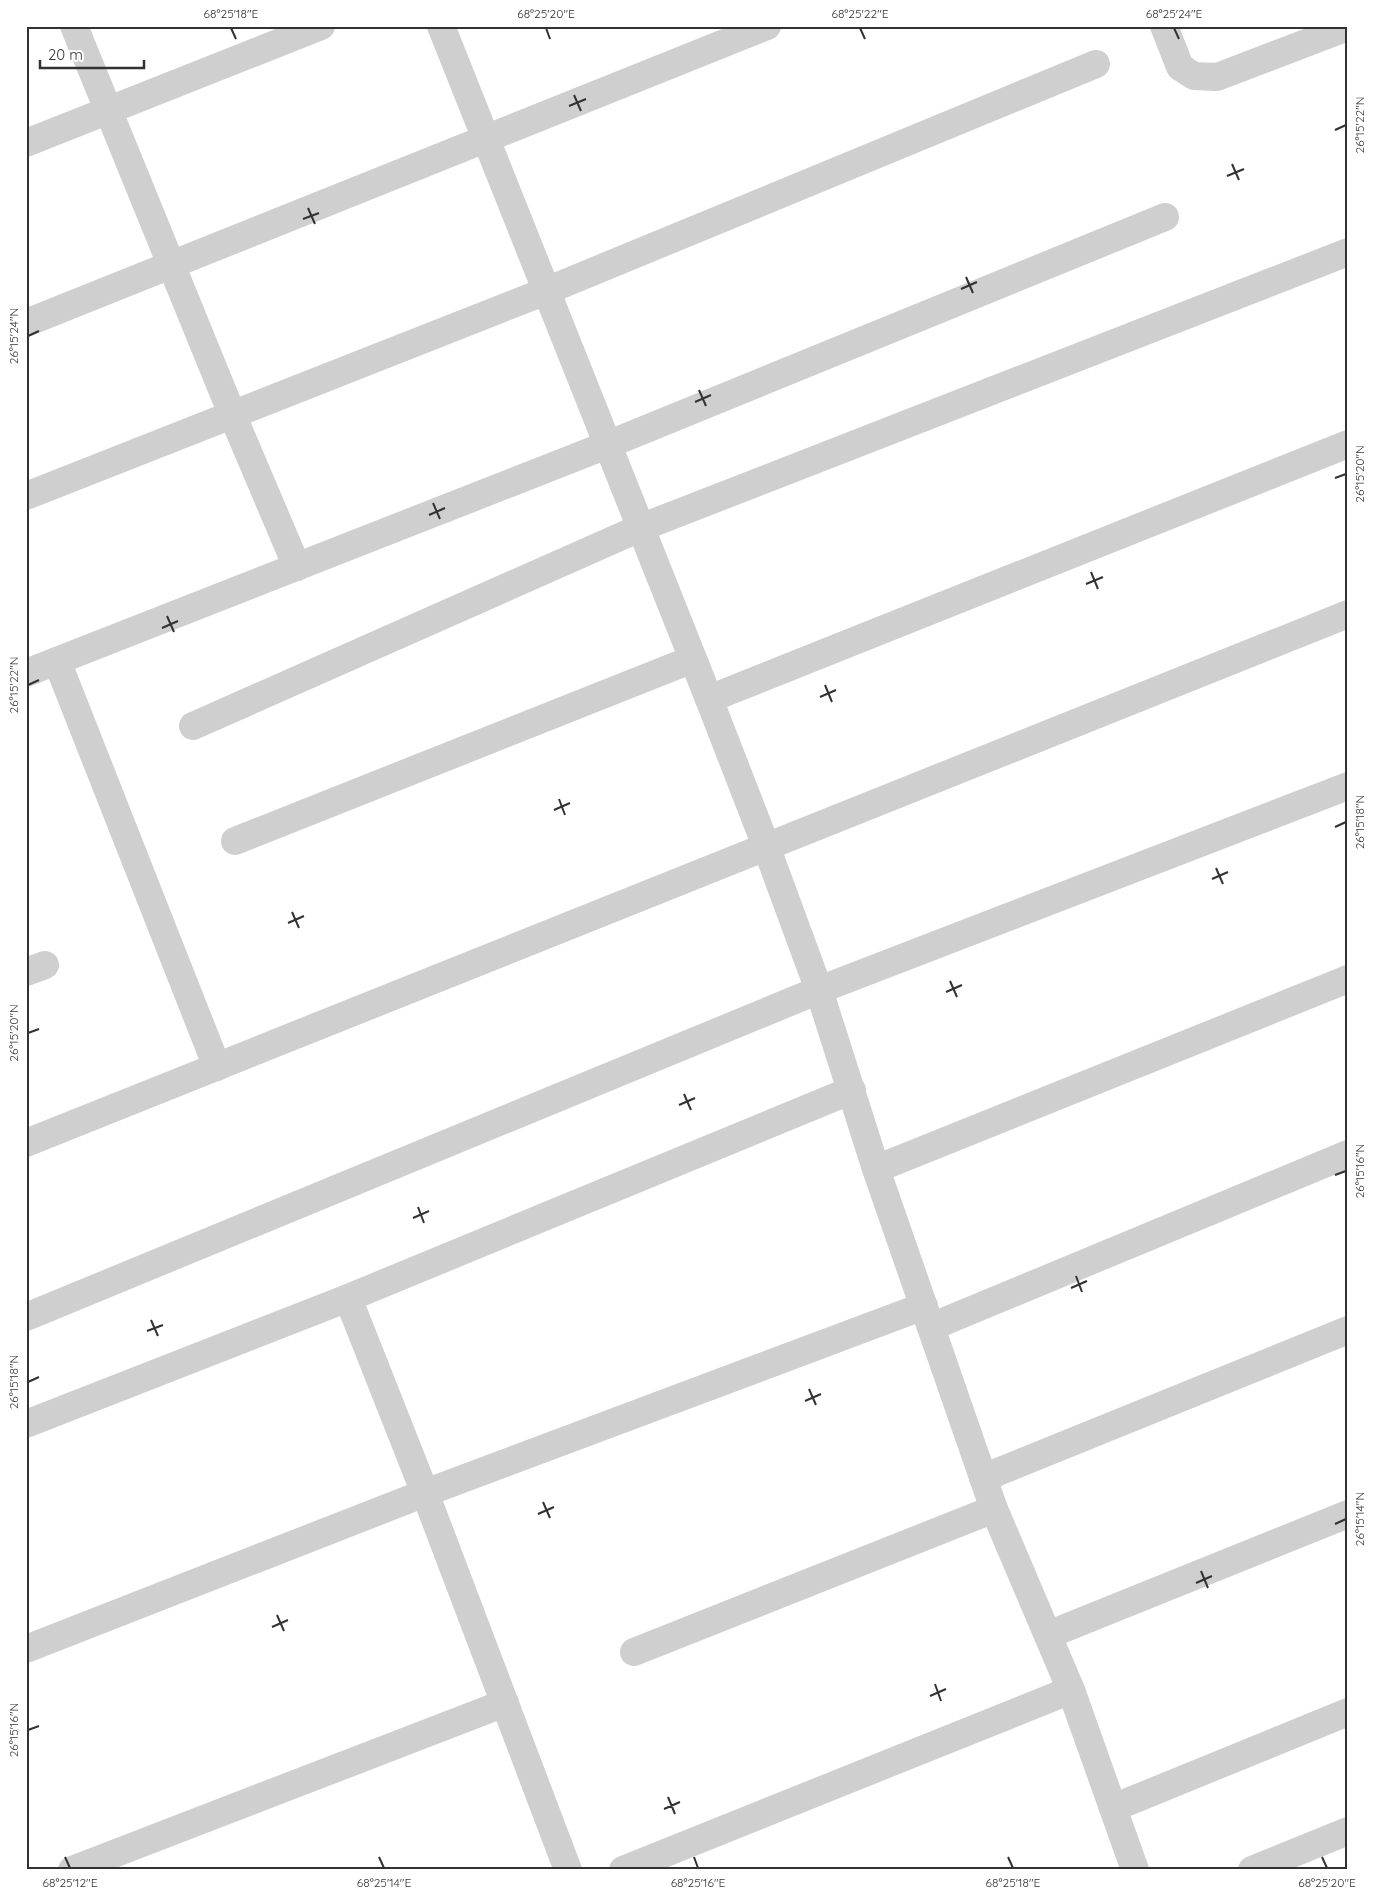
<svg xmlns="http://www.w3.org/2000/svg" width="1374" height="1896" viewBox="0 0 1374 1896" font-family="Quicksand,sans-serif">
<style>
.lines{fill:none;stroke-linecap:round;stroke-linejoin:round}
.street{stroke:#cfcfcf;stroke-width:28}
.ticks{fill:none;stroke:#323232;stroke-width:2}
.neatline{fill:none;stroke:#323232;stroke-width:2}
.ticks-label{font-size:12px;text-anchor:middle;fill:#323232}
</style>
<rect width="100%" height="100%" fill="#fff"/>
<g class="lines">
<g class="street">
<polyline points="74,26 232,414 297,567"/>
<polyline points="441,26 709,699 766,846 819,990 876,1169 994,1509 1071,1690 1135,1870"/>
<polyline points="1164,26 1180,67 1194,76 1217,77 1348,27"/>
<polyline points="26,143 321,26"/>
<polyline points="26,323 767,26"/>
<polyline points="26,496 546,291 1096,64"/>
<polyline points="57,661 217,1067"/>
<polyline points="26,673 607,445 1165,217"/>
<polyline points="709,699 1348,444"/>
<polyline points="193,726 640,528 1348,252"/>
<polyline points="235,841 693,659"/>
<polyline points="26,972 45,965"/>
<polyline points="26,1143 1348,614"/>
<polyline points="876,1169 1348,979"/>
<polyline points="348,1298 425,1493 568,1870"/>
<polyline points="26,1317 819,990 1348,786"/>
<polyline points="931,1327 1348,1154"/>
<polyline points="26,1424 348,1298 852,1090"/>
<polyline points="983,1478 1348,1330"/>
<polyline points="1048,1635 1348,1514"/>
<polyline points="26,1649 425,1493 924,1306"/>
<polyline points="634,1652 994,1509"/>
<polyline points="1113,1808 1348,1712"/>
<polyline points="72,1870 505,1703"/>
<polyline points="623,1870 1071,1690"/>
<polyline points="1252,1870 1348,1831"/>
</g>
</g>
<path class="ticks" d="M231 28 236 39M546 28 550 39M860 28 865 39M1174 28 1179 39M574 95 581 111M569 106 586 99M1335 130 1346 125M1232 164 1239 180M1227 176 1244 169M308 208 315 224M303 219 319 213M966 277 973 293M961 289 977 282M28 336 39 331M699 390 706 406M695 402 711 395M1335 478 1346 474M433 503 440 519M429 515 445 508M1091 572 1098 589M1086 584 1103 577M167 616 174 632M162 628 178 621M28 685 39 680M825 685 832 702M820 697 836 690M559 799 565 815M554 810 570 803M1335 827 1346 822M1216 868 1223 884M1212 879 1228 872M292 912 299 928M288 923 304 916M950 981 957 997M946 992 962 985M28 1033 39 1029M684 1094 691 1110M679 1105 695 1098M1335 1175 1346 1171M418 1207 424 1223M413 1218 429 1211M1076 1276 1082 1292M1071 1288 1087 1281M151 1320 158 1336M147 1331 163 1325M28 1382 39 1377M809 1389 816 1405M805 1401 821 1394M543 1502 550 1518M538 1514 554 1507M1335 1524 1346 1519M1201 1571 1208 1588M1196 1583 1212 1576M277 1615 284 1631M272 1627 288 1620M935 1684 941 1701M930 1696 946 1689M28 1730 39 1726M668 1797 675 1814M664 1809 680 1802M65 1857 70 1868M379 1857 384 1868M694 1857 698 1868M1008 1857 1013 1868M1322 1857 1327 1868"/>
<rect width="1374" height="1896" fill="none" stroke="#ffffff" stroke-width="55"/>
<path d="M40 60v8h104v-8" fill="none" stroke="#323232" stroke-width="2.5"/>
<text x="48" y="60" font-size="15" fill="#323232" stroke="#ffffff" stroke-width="4" paint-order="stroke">20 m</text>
<rect x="28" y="28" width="1318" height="1840" class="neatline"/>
<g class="ticks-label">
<text x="231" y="18">68°25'18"E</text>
<text x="546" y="18">68°25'20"E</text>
<text x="860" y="18">68°25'22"E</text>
<text x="1174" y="18">68°25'24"E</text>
<text transform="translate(1360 125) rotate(-90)" y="4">26°15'22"N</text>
<text transform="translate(14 336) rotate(-90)" y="4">26°15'24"N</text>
<text transform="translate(1360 474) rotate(-90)" y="4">26°15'20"N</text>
<text transform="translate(14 685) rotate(-90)" y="4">26°15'22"N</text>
<text transform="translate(1360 822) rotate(-90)" y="4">26°15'18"N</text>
<text transform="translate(14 1033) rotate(-90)" y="4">26°15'20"N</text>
<text transform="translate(1360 1171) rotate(-90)" y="4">26°15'16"N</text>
<text transform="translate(14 1382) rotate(-90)" y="4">26°15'18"N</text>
<text transform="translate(1360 1519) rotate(-90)" y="4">26°15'14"N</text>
<text transform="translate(14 1730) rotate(-90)" y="4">26°15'16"N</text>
<text x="70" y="1887">68°25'12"E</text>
<text x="384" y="1887">68°25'14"E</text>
<text x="698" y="1887">68°25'16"E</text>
<text x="1013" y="1887">68°25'18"E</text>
<text x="1327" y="1887">68°25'20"E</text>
</g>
</svg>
